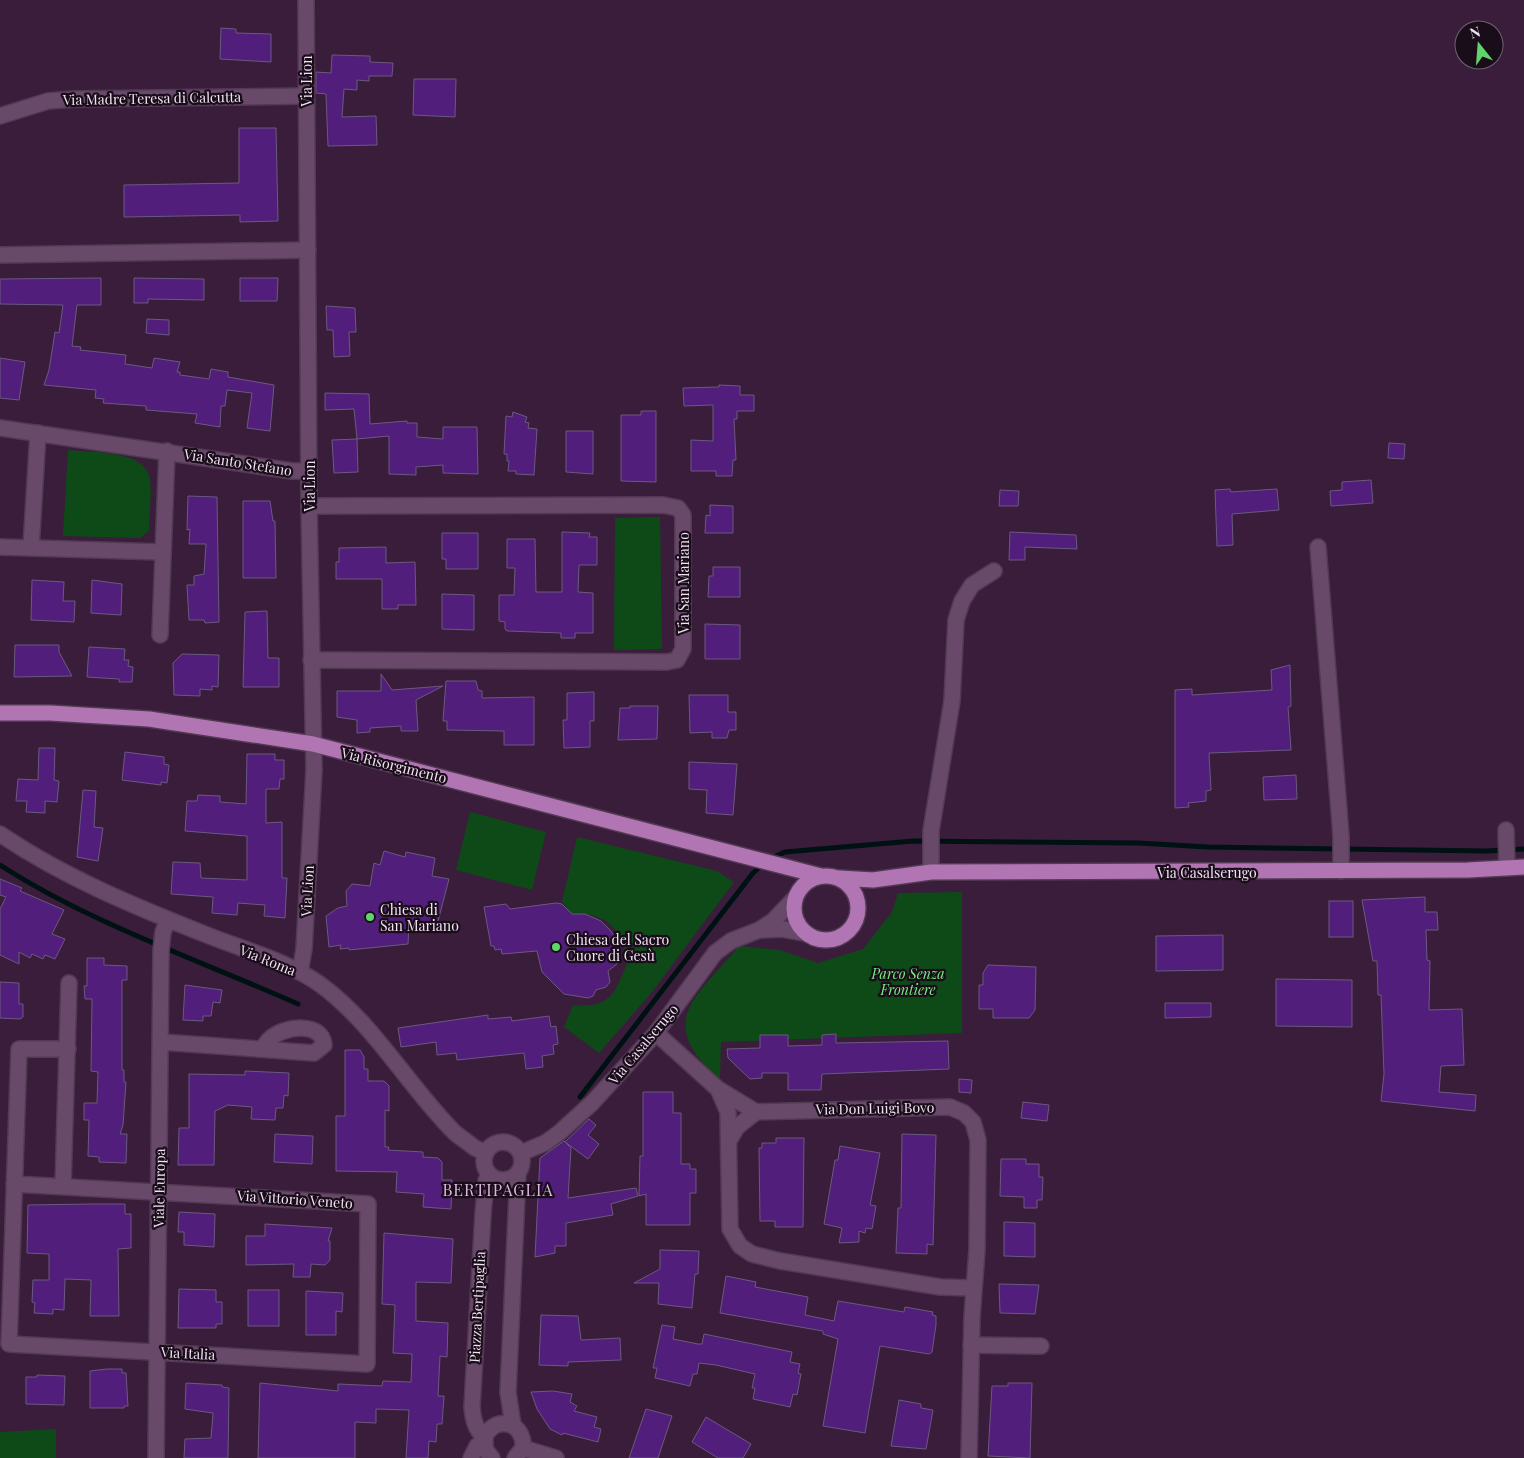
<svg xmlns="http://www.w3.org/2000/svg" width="1524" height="1458" viewBox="0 0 1524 1458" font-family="'Playfair Display',serif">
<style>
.green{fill:#0e4a18}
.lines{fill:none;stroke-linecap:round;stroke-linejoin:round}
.stream{stroke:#001114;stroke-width:5}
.building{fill:#511e7b;stroke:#6b5980}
.minor-casing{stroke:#523a53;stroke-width:18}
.major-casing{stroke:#523a53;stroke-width:18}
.minor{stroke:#69496a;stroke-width:15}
.major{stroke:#b275b4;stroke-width:15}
.poi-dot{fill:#5fd56b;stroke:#190d1a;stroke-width:2}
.labels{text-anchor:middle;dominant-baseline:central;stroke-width:4.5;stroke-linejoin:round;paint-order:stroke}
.street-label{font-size:14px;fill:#f2e0f3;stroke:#190d1a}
.poi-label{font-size:14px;fill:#f2e0f3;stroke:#190d1a;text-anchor:start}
.park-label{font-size:14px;font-style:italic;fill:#78ed82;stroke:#190d1a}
.quarter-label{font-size:16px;letter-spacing:1px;fill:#dbb6dc;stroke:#190d1a}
</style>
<rect width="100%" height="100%" fill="#391d3b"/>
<g class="green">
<path d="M68 450C91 453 147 449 150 480 152 496 149 514 149 531L140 538 63 536Z"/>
<polygon points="660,517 662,649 614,650 615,518"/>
<polygon points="470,812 546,832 532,890 456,870"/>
<path d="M577 837 717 871 734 882 652 992 599 1053 564 1027 573 1005C611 1009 615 993 628 961 618 924 607 913 567 913L566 906 562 902Z"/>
<path d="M962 892V1033L721 1042 720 1080C654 1021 695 999 739 946L780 950 818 963 863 949 892 912 898 893Z"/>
<polygon points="56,1429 56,1458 0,1458 0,1432"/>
</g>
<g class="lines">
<g class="stream">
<polyline points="770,859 785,852 913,841 1138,843 1208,847 1487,851 1524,849"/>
<path d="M0 865C92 924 199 960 298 1004"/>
<polyline points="580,1097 753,873 763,864"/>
</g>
</g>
<g class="building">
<polygon points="221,28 236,29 236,33 271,34 271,62 220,59"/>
<polygon points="332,55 370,56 370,62 393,63 392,76 369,76 369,81 357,80 357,90 344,89 342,117 376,116 377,145 328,146 326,94 316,93 316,72 331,73"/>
<polygon points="414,79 456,79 455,117 413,115"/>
<polygon points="239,128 276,128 278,221 240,222 240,215 124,217 124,185 239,183"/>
<polygon points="101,278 101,305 77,305 72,346 81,347 80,350 126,355 125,364 152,368 154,358 180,362 177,372 180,372 180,375 209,379 211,369 228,372 228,377 274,385 270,431 247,428 252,393 227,390 225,406 221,406 220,427 195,423 197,414 146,410 146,406 103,403 104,399 95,398 96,390 44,385 49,370 55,332 59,333 63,305 0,304 0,279"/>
<polygon points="134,278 204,279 204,300 148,299 148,303 134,303"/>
<polygon points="240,278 278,278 277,301 240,301"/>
<polygon points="326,306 355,308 356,332 349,332 350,356 334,357 333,330 327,330"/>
<polygon points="147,319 169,320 169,335 146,333"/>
<polygon points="0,358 25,362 19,400 0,398"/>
<polygon points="719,385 740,386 740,395 754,395 754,411 737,411 737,419 734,419 736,460 733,460 732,476 716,476 716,471 691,471 691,440 713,441 713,405 684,406 683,388 719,387"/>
<polygon points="325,393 369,394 370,424 407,421 407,423 417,423 417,437 443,439 443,427 477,427 478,474 443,473 443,465 416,467 416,475 389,474 389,436 357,439 354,409 325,410"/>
<polygon points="641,411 656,411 656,482 621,481 621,415 641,415"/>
<polygon points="513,412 527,417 525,422 529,423 528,428 537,429 534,475 516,474 516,471 508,471 509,461 507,461 507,454 504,454 506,416 512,417"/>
<polygon points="566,431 593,431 593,474 566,472"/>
<polygon points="357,439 358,472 334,473 332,440"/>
<polygon points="1389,443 1405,444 1404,459 1388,458"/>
<polygon points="1371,480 1373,503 1331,506 1330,491 1342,490 1342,482"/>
<polygon points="1230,489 1231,492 1277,489 1279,510 1232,514 1233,545 1217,546 1215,490"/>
<polygon points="1000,490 1019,491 1018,506 999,506"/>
<polygon points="188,496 217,497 219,622 205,623 204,620 189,620 187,585 194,585 194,576 204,574 206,544 189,544 190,529 187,530"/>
<polygon points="243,501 270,501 273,521 275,521 276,578 243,578"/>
<polygon points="710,505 733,506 733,533 705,533 706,515 710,516"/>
<polygon points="562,532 590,533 589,537 597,537 597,565 579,565 578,592 593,593 593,633 575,633 575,638 561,638 561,633 507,631 505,629 505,622 499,621 499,595 514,595 515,568 507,568 507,539 535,539 536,592 562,592"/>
<polygon points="1010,532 1076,535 1077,549 1025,547 1025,560 1009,560"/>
<polygon points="442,533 478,533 478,569 446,569 446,559 442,559"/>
<polygon points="386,547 386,563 415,562 416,605 398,605 398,609 382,609 382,579 336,579 336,562 339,562 339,548"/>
<polygon points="713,567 740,567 740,597 708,597 709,576 713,576"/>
<polygon points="32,580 64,582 63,601 75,601 74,622 31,620"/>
<polygon points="92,580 122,584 121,615 91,613"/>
<polygon points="442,594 474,595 474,630 442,629"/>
<polygon points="267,611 268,658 279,658 279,687 243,687 245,612"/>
<polygon points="705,624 740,625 740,659 705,659"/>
<polygon points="15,645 59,645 59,652 72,676 14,677"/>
<polygon points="89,647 125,649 124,660 129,660 128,666 133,667 132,682 119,682 119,679 87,677"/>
<polygon points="182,654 219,655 218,687 212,686 212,690 200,689 200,696 174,695 173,663"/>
<polygon points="1290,665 1291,706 1288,707 1291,750 1209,753 1211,790 1206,791 1206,801 1188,803 1189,807 1175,808 1175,690 1192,689 1192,695 1272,690 1271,670"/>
<polygon points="381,674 392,690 443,686 416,700 418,731 401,731 401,726 370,728 370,732 357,733 357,720 337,717 337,691 381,691"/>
<polygon points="446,681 476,681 478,690 482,691 482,698 534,697 534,745 504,745 504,731 447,730 447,721 443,721"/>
<polygon points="594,692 594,721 590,721 590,747 564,748 563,720 567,720 567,693"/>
<polygon points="689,695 728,695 728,712 736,712 736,730 729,730 727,738 712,738 712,732 690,733"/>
<polygon points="630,706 658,706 657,739 618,740 620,708 630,708"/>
<polygon points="39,748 55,748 54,780 59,781 57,802 45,801 45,813 26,812 27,801 16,801 18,779 38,780"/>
<polygon points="125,752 164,757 164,764 169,765 167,783 161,782 161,785 122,780"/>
<polygon points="247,754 275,754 275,760 284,760 284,779 280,779 279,789 266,789 266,823 282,822 282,878 287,878 285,918 264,916 265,905 238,903 237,915 212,913 213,897 171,894 173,862 200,863 201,878 247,880 247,836 185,831 187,801 197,801 198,795 220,796 220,802 246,804"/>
<polygon points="689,762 737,764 733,815 706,813 707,790 689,789"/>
<polygon points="1296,775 1297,799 1264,800 1263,777"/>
<polygon points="83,790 96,791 94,827 103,828 98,861 77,857"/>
<polygon points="384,851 405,857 406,852 435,858 432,876 449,879 436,929 409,925 408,944 349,950 349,948 340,949 341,945 329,947 326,916 338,908 347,906 346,891 352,884 370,886 374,863 380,865"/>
<polygon points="0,879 22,888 20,891 64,910 52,934 65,939 55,959 45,955 43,959 32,954 30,958 19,952 19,964 0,955 0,909 6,897 0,895"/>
<polygon points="1425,897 1425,912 1437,912 1438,930 1426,930 1427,960 1430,961 1429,1010 1462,1009 1464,1065 1441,1066 1439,1092 1476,1095 1475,1111 1381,1101 1384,1074 1381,995 1378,995 1377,961 1373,961 1362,900"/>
<rect x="1329" y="901" width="24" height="36"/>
<polygon points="556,903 562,904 572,914 585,914 601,921 611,931 618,943 619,958 617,964 608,971 610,982 606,987 596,990 593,996 588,998 564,994 542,972 537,951 502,954 501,949 495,950 494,946 491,946 484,907 506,904 510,909"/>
<polygon points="1223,935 1223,970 1156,971 1156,936"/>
<polygon points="87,958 104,958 104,965 127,966 127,980 122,980 122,1070 124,1070 124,1082 126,1082 123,1125 120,1134 127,1134 126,1163 99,1162 99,1157 88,1156 89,1120 84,1120 84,1103 97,1103 98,1072 91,1071 92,999 85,999 84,986 87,986"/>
<polygon points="988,965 1036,967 1035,1010 1029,1018 993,1018 993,1009 979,1009 979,985 983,985 983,973"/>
<polygon points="1276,979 1352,980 1352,1027 1276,1026"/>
<polygon points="0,982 19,983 19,1004 23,1004 23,1017 20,1019 0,1018"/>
<polygon points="185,985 222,990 220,1003 213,1002 211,1016 203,1016 203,1021 183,1020"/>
<polygon points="1165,1003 1211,1003 1211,1017 1165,1018"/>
<polygon points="488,1015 488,1019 511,1017 512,1021 549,1016 551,1027 556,1026 558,1044 553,1045 554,1054 542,1056 543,1067 526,1069 524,1053 457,1060 456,1053 437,1055 436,1042 401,1047 398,1028"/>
<polygon points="836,1034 836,1043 948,1041 949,1069 822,1074 821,1090 788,1090 788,1073 762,1073 762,1078 750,1079 728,1058 727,1049 760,1048 760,1035 788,1035 788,1046 822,1045 822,1035"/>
<polygon points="345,1050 360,1050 364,1057 364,1069 368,1069 368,1081 384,1081 389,1086 389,1111 385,1110 385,1147 389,1147 388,1150 423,1152 423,1157 438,1158 442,1162 442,1180 452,1180 451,1209 423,1207 424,1194 396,1192 397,1172 336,1171 336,1116 345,1116"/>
<polygon points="245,1071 289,1073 288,1096 284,1095 283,1108 276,1108 275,1120 251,1119 252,1107 228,1105 215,1111 214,1165 178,1165 179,1128 189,1128 189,1074 245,1075"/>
<polygon points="959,1079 972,1080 971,1093 959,1092"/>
<polygon points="643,1092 673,1092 673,1113 681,1113 681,1164 690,1164 690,1169 696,1169 696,1193 690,1193 690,1225 646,1225 646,1194 639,1196 640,1156 643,1156"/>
<polygon points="1023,1102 1049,1105 1047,1121 1021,1118"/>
<polygon points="589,1119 596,1125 588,1135 599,1144 588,1159 565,1142"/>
<polygon points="275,1134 313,1136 312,1164 274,1162"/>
<polygon points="902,1134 936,1135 933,1245 927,1244 927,1254 896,1253 898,1208 901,1208"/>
<polygon points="776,1138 804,1138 803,1227 775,1227 775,1221 760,1221 759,1148 762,1148 762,1143 776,1143"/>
<polygon points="564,1141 571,1148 568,1198 636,1188 638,1196 611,1204 613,1215 566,1223 566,1246 555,1246 555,1253 535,1257 540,1158"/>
<polygon points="840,1146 880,1153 870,1205 876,1206 872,1229 866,1228 865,1233 859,1231 859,1242 839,1243 842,1228 824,1224 835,1160 838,1160"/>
<polygon points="1001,1159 1026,1159 1026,1164 1039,1164 1039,1177 1043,1177 1042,1200 1037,1200 1037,1208 1024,1208 1024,1197 1000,1196"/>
<polygon points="92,1204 125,1204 125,1214 131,1214 131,1248 118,1249 119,1316 90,1316 91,1280 65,1279 64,1310 53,1309 53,1314 34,1313 35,1303 32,1302 33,1280 49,1280 49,1254 27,1253 28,1205"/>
<polygon points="179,1212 215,1214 214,1247 184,1245 184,1232 178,1232"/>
<polygon points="1004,1222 1035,1223 1035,1257 1004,1256"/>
<polygon points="265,1224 332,1228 328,1241 330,1241 330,1260 325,1265 311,1264 310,1277 293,1277 294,1264 246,1265 246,1236 265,1236"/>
<polygon points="384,1233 453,1239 451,1283 416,1282 416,1321 448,1323 447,1357 440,1356 438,1396 444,1396 442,1424 437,1424 436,1442 429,1441 428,1458 406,1458 409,1410 376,1409 376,1423 355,1422 355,1458 258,1458 260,1383 338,1391 338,1384 382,1386 383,1381 411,1382 412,1354 393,1353 395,1305 382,1304"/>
<polygon points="660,1250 699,1251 698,1274 695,1274 692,1308 658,1304 659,1283 634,1283 660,1269"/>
<polygon points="726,1276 756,1282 755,1287 808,1297 805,1315 834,1321 838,1301 904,1312 905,1307 933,1312 932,1315 936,1316 936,1325 932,1352 929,1354 880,1346 865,1433 823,1426 838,1339 823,1334 823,1331 720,1313"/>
<polygon points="999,1284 1039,1285 1035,1314 1000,1313"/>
<polygon points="179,1289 216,1290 216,1302 222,1302 222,1324 216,1324 216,1328 178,1328"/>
<rect x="248" y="1290" width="31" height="36"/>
<polygon points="306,1291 343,1293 342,1312 336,1311 336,1335 306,1335"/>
<polygon points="541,1315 578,1316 581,1340 620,1338 621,1360 568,1362 568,1366 539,1365"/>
<polygon points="662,1325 675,1327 673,1339 698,1344 702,1344 704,1334 792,1352 790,1362 800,1364 798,1373 801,1374 797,1395 793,1394 790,1407 753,1399 755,1388 752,1388 755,1374 716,1365 699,1363 697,1374 693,1374 690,1386 655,1378 657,1368 653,1368"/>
<polygon points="107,1369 122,1369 122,1373 126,1373 128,1406 124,1406 124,1408 90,1408 90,1371"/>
<polygon points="37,1375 65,1376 64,1405 26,1404 26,1377 37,1377"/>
<polygon points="186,1383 222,1385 222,1387 229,1388 228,1458 184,1458 185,1439 211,1438 213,1413 185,1409"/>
<polygon points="1008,1383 1032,1383 1030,1458 988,1456 992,1386 1008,1386"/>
<polygon points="553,1391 572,1394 570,1402 577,1406 574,1411 597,1417 594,1427 601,1429 598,1442 563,1433 562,1435 550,1429 537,1409 531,1392"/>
<polygon points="899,1400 921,1404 921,1408 933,1410 926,1449 891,1446"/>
<polygon points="646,1409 672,1416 658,1458 629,1458"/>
<polygon points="706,1417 751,1444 743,1458 718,1458 692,1442"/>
</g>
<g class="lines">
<g class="minor-casing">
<g id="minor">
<polyline points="0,116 48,101 75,99 306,96"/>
<polyline points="0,255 308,250"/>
<polyline points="0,428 292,471 309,471"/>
<polyline points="309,506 663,505 678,508 683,515 683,649 677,660 667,662 311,660"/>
<polyline points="0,547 162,552"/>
<polyline points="1318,547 1341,836 1341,871"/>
<polyline points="31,548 38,433"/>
<polyline points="160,635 167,451"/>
<polyline points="1506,830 1507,868"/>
<path d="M0 834C63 877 136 907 207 935 244 950 288 961 321 985 375 1025 408 1086 455 1133L475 1148 486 1153"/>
<polyline points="931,872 931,831 952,701 956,620 962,601 972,585 994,571"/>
<polyline points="761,930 782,929 804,933"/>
<polyline points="300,972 304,949 314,770 309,506 306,0"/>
<polyline points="656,1033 718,1089 756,1112"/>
<path d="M161 1042 314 1053 324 1045C322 1021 283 1026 270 1039 267 1041 265 1046 262 1049"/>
<polyline points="718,1089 728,1112 730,1229 740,1246 752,1254 780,1261 940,1287 973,1288"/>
<polyline points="730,1139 737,1127 756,1112 950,1107 964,1113 973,1122 978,1140 977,1250 972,1317 969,1458"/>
<circle cx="503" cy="1161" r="19"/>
<polyline points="521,1153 545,1143 559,1133 592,1103 656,1033 715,953 731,941 759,930 773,921 794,899"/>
<polyline points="14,1184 368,1204 367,1364 9,1344 19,1049 68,1049"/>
<polyline points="63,1186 69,983"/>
<polyline points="971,1345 1041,1346"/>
<polyline points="513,1425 508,1392 518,1173"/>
<path d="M485 1438C475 1429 473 1419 472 1407L483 1214 486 1181 489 1174"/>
<polyline points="523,1448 556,1458"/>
<polyline points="156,1458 161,951 163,932 168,920"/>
<polyline points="471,1458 477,1446 484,1442"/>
<path d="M492 1458 485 1449V1436C497 1414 525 1423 523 1448L515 1458"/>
</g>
</g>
<g class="major-casing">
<g id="major">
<polyline points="0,713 50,713 149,719 313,744 821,876"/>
<circle cx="826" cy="908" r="32"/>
<polyline points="839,878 873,880 931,872 1468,870 1524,867"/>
</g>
</g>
<use href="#minor" class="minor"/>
<use href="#major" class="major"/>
</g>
<g class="poi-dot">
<circle cx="370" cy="917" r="5"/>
<circle cx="556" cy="947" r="5"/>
</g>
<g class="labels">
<g class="street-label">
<text transform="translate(306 81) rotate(-90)">Via Lion</text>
<text transform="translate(152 98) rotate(-1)">Via Madre Teresa di Calcutta</text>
<text transform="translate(238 462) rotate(9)">Via Santo Stefano</text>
<text transform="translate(309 486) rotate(-90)">Via Lion</text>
<text transform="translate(683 583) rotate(-90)">Via San Mariano</text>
<text transform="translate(394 765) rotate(14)">Via Risorgimento</text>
<text x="1207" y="872">Via Casalserugo</text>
<text transform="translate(307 891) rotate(-87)">Via Lion</text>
<text transform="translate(268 960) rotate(22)">Via Roma</text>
<text transform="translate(643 1044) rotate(-50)">Via Casalserugo</text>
<text transform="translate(875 1108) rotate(-1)">Via Don Luigi Bovo</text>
<text transform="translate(159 1188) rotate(-89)">Viale Europa</text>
<text transform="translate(295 1199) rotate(4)">Via Vittorio Veneto</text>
<text transform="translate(477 1307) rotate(-87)">Piazza Bertipaglia</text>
<text transform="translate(188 1353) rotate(3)">Via Italia</text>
</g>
<g class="poi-label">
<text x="380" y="909">Chiesa di<tspan x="380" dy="16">San Mariano</tspan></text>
<text x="566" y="939">Chiesa del Sacro<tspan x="566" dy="16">Cuore di Gesù</tspan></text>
</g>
<g class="park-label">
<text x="908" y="973">Parco Senza<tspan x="908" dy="16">Frontiere</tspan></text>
</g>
<g class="quarter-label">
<text x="498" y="1189">BERTIPAGLIA</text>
</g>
</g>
<g transform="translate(1479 45) rotate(343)"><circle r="24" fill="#190d1a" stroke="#706171"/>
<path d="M0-4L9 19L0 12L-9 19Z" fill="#5fd56b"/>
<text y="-8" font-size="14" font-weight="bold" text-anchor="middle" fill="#f2e0f3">N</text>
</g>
</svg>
